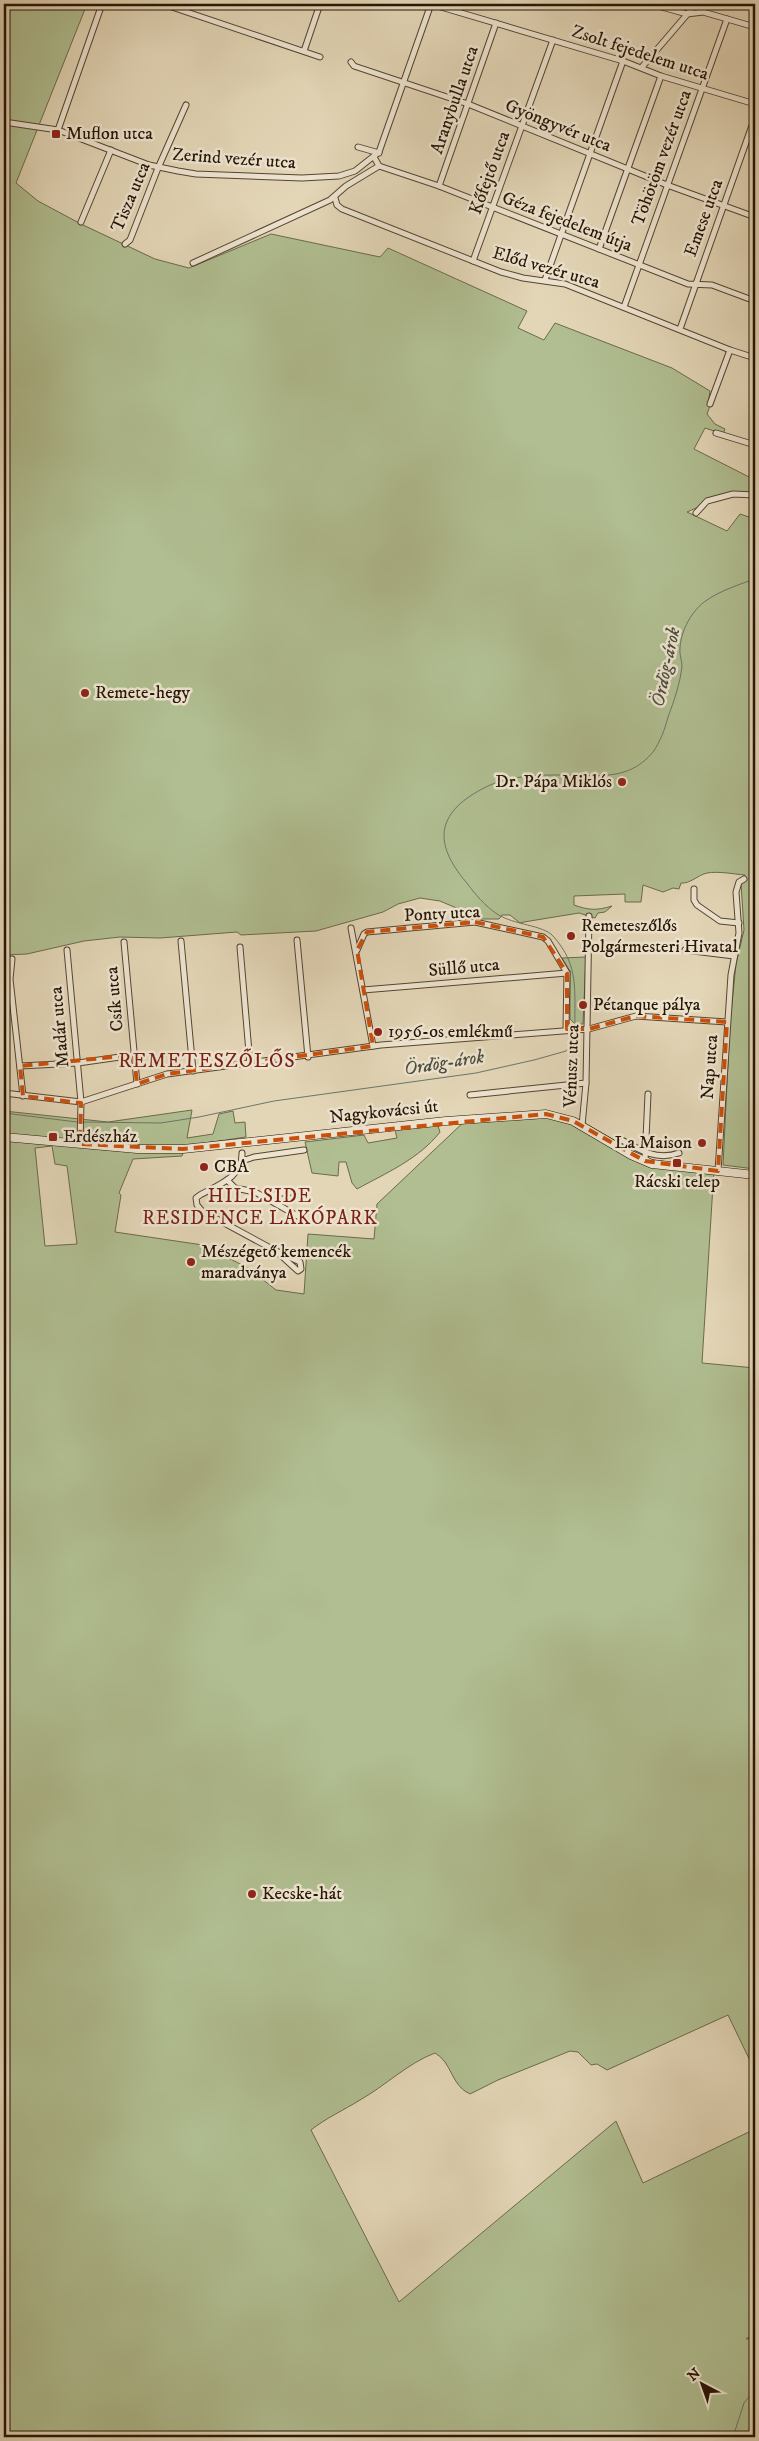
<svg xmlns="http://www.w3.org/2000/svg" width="759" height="2441" viewBox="0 0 759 2441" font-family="'IM FELL DW Pica',serif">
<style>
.green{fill:#b0be91;stroke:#6b6a4a;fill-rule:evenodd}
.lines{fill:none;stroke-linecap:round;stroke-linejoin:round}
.stream{stroke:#697769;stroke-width:1}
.street-casing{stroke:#554531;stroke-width:7}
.secondary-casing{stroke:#261504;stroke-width:9}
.street{stroke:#ede4d0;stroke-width:5}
.secondary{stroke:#ede4d0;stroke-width:8}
.marked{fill:none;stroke:#cb4f0b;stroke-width:4;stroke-dasharray:10 6;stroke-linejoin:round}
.poi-dot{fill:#8f2418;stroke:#ede4d0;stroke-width:2}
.labels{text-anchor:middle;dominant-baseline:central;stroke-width:5;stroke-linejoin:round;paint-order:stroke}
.street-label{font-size:18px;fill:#261504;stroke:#ede4d0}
.poi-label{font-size:18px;fill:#261504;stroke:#ede4d0;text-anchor:start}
.water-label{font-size:19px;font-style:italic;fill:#4d4e3f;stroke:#ede4d0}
.neighbourhood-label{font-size:19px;letter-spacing:1px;fill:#7a1f14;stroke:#ede4d0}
.quarter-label{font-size:20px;letter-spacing:1px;fill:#7a1f14;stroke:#ede4d0}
</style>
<rect width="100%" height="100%" fill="#e3d6b7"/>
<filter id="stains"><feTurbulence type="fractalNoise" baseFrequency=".004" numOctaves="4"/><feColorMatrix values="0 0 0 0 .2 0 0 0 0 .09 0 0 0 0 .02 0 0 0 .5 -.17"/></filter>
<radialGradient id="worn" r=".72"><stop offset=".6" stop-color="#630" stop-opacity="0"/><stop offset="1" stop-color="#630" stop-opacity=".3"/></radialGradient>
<g class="green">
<path d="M4 4H87L16 183 38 201 81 224 155 259 189 268 271 234 380 257 388 248 527 311 518 328 544 340 555 323 672 368 710 391 708 405 710 406 707 414 715 424 725 429 723 434 705 428 694 449 755 480 754 493 719 498 687 512 727 531 740 514 755 519V1169L723 1165 730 1023 736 964 744 930 741 883 745 875C733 874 719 871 707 873 698 875 690 884 681 883L679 889 673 888 663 892 643 885 641 902H625V894L574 896V905C588 910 596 911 612 906L605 912 598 913 595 918 579 913 524 922 520 923 510 915H502L499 919H475V916L440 901 420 898 398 904 383 912 316 931 241 935 237 932 160 938 120 937 84 941 27 954 4 955Z"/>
<polygon points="586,957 583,1024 575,1024 570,1019 570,971 562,958"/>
<path d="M192 1110 187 1138 213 1134 219 1114 233 1111 235 1123 245 1122 246 1137 185 1146 182 1156 133 1159 119 1193 121 1195 115 1232 203 1245 248 1268 276 1290 304 1294 308 1234 374 1239 377 1204 468 1118 548 1113 583 1122 647 1159 714 1169 702 1363 755 1368V2071L728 2015 607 2070 597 2064 591 2065 578 2052 570 2051 498 2080 470 2094C451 2086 452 2062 435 2053 408 2063 385 2086 360 2100 344 2110 326 2118 311 2130L399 2302 616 2121 643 2183 755 2129V2333L746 2339 755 2338V2437H4V1111L108 1122ZM52 1146 55 1164 67 1166 77 1244 45 1246 35 1148Z"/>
<path d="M437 1123 440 1132C419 1159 386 1173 357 1189L352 1183 346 1162H339L338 1176 312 1173 305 1142 364 1135 368 1143 397 1138 395 1130Z"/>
</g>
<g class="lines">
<g class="stream">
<path d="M575 1028C574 991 580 966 553 936 543 925 514 925 497 914 485 906 475 894 466 882 434 844 435 814 482 789 503 777 531 775 555 775 591 774 627 784 653 752 660 742 665 729 668 717 674 701 680 684 682 666 682 660 679 654 680 648 681 630 692 610 707 600 720 591 740 584 755 579"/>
<polyline points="4,1113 77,1122"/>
<polyline points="81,1122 161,1123 199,1117 274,1101 476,1073 534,1060 566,1051 571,1046 575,1032"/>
<polyline points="733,2437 744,2403 755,2389"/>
</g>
<g class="street-casing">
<g id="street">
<polyline points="163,4 320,57"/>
<polyline points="431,4 623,61 661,76 755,104"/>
<polyline points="651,4 687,14 703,12 755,27"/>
<polyline points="304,51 320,4"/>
<polyline points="351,62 354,66 468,104 667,185 755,217"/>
<polyline points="642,67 696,4"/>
<polyline points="4,122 58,130 149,165 178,171 196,174 302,178 339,176 355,171 379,152 431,4"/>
<polyline points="58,130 102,4"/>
<polyline points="358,147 379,153"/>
<polyline points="374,157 379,166 439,186 688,284 712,285 755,301"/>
<polyline points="439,186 496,23"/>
<polyline points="335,198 337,205 342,209 501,272 523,278 565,284 730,350 755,358"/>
<polyline points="81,222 111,150"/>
<polyline points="125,244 130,240 158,168 186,105"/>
<polyline points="599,249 661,76"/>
<polyline points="473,261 553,40"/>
<polyline points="193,263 330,200 346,186 379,166"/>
<polyline points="545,280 623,61"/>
<polyline points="624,307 727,19"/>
<polyline points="680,329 755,117"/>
<polyline points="710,404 730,350"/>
<polyline points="716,433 755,445"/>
<polyline points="696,513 707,501 733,494 755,495"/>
<polyline points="694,889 694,900 697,905 720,921 739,923"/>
<polyline points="351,928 373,1046"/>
<polyline points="297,940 308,1057"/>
<polyline points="181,941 193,1071"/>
<polyline points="124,942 137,1084"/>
<polyline points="240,947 250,1064"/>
<polyline points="67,950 81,1102 80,1144"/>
<polyline points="357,950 364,934 367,932 475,922 543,937 548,941 567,973 566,1029"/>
<polyline points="685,950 734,956"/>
<polyline points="12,959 10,979 23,1096"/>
<polyline points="363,990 567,973"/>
<polyline points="20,1066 78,1063 134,1055"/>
<polyline points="4,1093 81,1102 167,1074 381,1045 589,1029 636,1016 727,1022"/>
<polyline points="470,1095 586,1083"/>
<polyline points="582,1126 586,1083 589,916"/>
<path d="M620 1139C639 1150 657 1161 679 1153"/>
<path d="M242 1153C243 1177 218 1185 200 1195L196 1198 197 1205 202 1211 276 1251 298 1271 301 1269 300 1262 276 1251"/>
<polyline points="242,1161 254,1157 304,1150"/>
<polyline points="645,1161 648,1094"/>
<polyline points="718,1171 731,975 739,933 736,892 739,882 744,879"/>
<polyline points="227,1180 235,1188 255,1192 303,1219"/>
<polyline points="263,1198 281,1193 302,1191"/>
</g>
</g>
<g class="secondary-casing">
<polyline id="secondary" points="4,1137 137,1149 183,1149 446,1121 546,1114 573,1121 631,1155 652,1164 755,1175"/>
</g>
<use href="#street" class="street"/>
<use href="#secondary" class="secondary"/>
</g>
<path class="marked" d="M475 922 543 937 567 973V1029H589L636 1016 727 1022 718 1171 645 1161 573 1121 546 1114 183 1149 80 1144 81 1103 23 1096 20 1066 134 1055 137 1084 167 1074 373 1046 357 950 367 932Z"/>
<g class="poi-dot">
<rect x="51" y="129" width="10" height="10" rx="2.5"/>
<circle cx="85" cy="693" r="5"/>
<circle cx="622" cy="782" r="5"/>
<circle cx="571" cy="936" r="5"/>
<circle cx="583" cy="1005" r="5"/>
<circle cx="378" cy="1032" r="5"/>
<rect x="48" y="1132" width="10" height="10" rx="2.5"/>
<circle cx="702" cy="1143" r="5"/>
<rect x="672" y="1158" width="10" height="10" rx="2.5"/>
<circle cx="204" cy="1167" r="5"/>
<circle cx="191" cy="1262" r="5"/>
<circle cx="252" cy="1894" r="5"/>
</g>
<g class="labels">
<g class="street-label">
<text transform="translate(640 53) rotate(18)">Zsolt fejedelem utca</text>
<text transform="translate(455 100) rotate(-71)">Aranybulla utca</text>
<text transform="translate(558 126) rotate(22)">Gyöngyvér utca</text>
<text transform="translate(662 158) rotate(-70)">Töhötöm vezér utca</text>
<text transform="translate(234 159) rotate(4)">Zerind vezér utca</text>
<text transform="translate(490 173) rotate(-70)">Kőfejtő utca</text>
<text transform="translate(131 197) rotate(-67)">Tisza utca</text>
<text transform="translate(704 218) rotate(-70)">Emese utca</text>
<text transform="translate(567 222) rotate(21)">Géza fejedelem útja</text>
<text transform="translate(546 268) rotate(16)">Előd vezér utca</text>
<text transform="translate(442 914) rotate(-3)">Ponty utca</text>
<text transform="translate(464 968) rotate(-5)">Süllő utca</text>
<text transform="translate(115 999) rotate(-95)">Csík utca</text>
<text transform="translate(60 1027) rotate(-95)">Madár utca</text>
<text transform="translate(572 1066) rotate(-88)">Vénusz utca</text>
<text transform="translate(710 1067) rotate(-86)">Nap utca</text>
<text transform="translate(384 1112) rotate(-6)">Nagykovácsi út</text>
</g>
<g class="poi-label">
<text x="66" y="134">Muflon utca</text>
<text x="95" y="693">Remete-hegy</text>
<text x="612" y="782" text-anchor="end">Dr. Pápa Miklós</text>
<text x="581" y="926">Remeteszőlős<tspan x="581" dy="21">Polgármesteri Hivatal</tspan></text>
<text x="593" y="1005">Pétanque pálya</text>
<text x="388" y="1032">1956-os emlékmű</text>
<text x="63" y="1137">Erdészház</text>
<text x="692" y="1143" text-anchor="end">La Maison</text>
<text x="214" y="1167">CBA</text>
<text x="677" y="1182" text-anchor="middle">Rácski telep</text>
<text x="201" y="1252">Mészégető kemencék<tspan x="201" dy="21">maradványa</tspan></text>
<text x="262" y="1894">Kecske-hát</text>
</g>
<g class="water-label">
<text transform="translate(666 667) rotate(-78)">Ördög-árok</text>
<text transform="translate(444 1063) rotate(-9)">Ördög-árok</text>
</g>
<g class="neighbourhood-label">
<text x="260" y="1196">HILLSIDE<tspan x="260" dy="22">RESIDENCE LAKÓPARK</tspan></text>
</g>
<g class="quarter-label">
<text x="207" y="1061">REMETESZŐLŐS</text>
</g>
</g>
<rect width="759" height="2441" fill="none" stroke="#e3d6b7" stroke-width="20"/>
<rect x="5" y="5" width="749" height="2431" fill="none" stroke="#261504" stroke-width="2.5"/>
<rect x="10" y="10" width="739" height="2421" fill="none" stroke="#261504"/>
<g transform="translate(702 2384) rotate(319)" stroke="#ede4d0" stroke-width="4" paint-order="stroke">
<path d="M0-4L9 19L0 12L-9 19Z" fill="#261504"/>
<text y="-8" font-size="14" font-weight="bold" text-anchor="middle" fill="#261504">N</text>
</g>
<rect width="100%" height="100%" filter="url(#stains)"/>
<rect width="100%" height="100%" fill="url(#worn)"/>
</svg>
